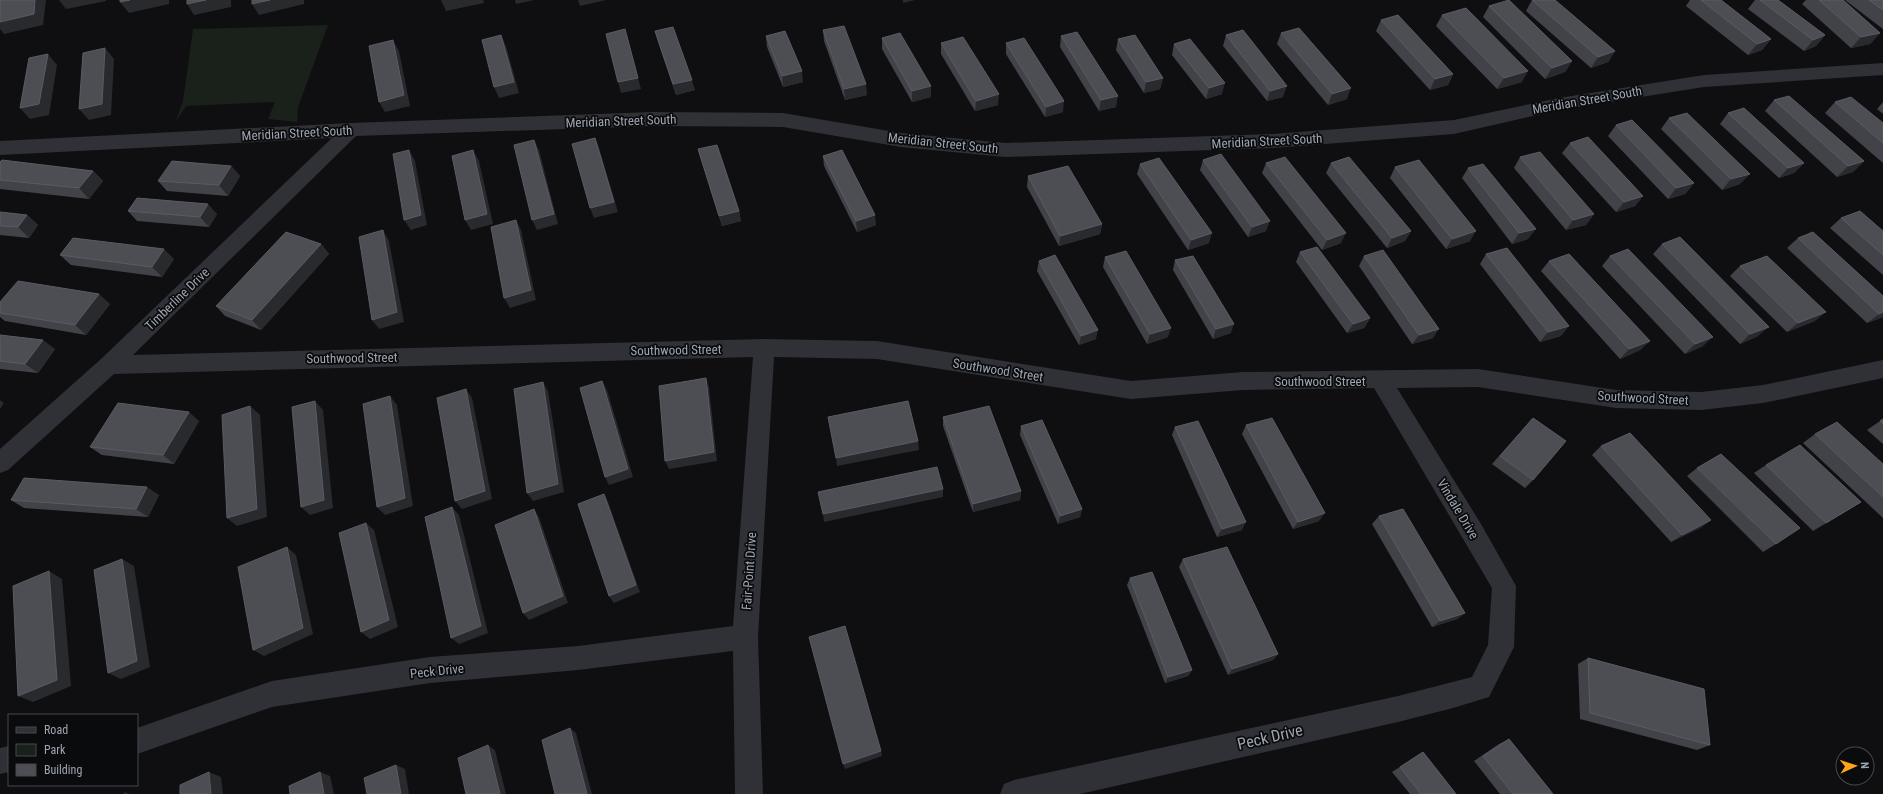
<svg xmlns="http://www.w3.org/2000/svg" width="1883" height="794" viewBox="0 0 1883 794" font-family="'Roboto Condensed',sans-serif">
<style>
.green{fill:#19211a}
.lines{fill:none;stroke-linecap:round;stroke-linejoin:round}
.street{fill:#303136;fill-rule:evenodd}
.wall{fill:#424349}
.shaded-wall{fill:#292a2e}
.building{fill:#4c4e54;stroke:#595c63}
.labels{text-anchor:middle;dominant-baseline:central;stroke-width:3.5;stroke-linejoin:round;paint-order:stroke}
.street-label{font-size:13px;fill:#9fa6b3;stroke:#0a0b0c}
.near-street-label{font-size:16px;fill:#9fa6b3;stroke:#0a0b0c}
</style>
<rect width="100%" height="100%" fill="#0f0f11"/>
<polygon class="green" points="328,25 298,107 297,122 268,119 275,102 186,106 175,123 183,101 193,29"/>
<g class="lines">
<g class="street">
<polygon points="1883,63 1883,75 1704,87 1559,110 1454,134 1273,148 1005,157 901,147 783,127 653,126 356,136 133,355 764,339 877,341 1131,381 1243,372 1478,369 1616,390 1701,392 1763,385 1883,360 1883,378 1763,403 1701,410 1616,408 1478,387 1397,388 1481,524 1516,586 1514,647 1489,697 1453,708 1398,722 1080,794 1000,794 1004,784 1014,780 1398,696 1472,677 1488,645 1492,588 1374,388 1243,390 1131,399 877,359 774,357 758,637 763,794 735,794 733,651 578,670 430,683 272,707 137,754 137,728 272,681 430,657 578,646 733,626 753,357 114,374 8,470 0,473 0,449 101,359 332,138 0,155 0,141 351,123 653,112 783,113 901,133 1005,143 1273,134 1454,120 1559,98 1704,75"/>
<polygon points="9,746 9,772 0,774 0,748"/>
</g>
</g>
<g class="wall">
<polygon points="1532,0 1615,51 1608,62 1591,68 1526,11"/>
<polygon points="1690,0 1721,0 1771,39 1762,50 1748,55 1686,6"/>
<polygon points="1755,0 1778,0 1825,35 1816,46 1804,51 1748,9"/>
<polygon points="1806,0 1843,0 1880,33 1870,44 1851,48 1802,4"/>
<polygon points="1845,0 1883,0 1883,29"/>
<polygon points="1489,6 1572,61 1565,72 1545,79 1483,17"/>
<polygon points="1442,15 1522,82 1497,89 1436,26"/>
<polygon points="1381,20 1453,74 1448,85 1430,90 1376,31"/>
<polygon points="823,30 867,95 845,100 824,41"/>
<polygon points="655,31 695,90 676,95 658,42"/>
<polygon points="1281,33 1347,99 1328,105 1277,44"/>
<polygon points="1226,35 1283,97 1267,101 1223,46"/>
<polygon points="766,36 803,82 783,87 767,47"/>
<polygon points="1061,36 1116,107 1099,111 1060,47"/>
<polygon points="882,38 931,97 912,102 882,49"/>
<polygon points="1118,39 1163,78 1160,89 1144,93 1116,50"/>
<polygon points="941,43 998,105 975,111 941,54"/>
<polygon points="1006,43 1063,112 1045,117 1006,54"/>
<polygon points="1174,44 1222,94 1206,99 1172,55"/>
<polygon points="1774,100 1864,161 1853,172 1837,177 1765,111"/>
<polygon points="1835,102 1883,123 1883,163 1825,113"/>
<polygon points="1883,102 1883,114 1877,109"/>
<polygon points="1728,113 1804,163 1794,173 1779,178 1720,124"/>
<polygon points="1669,118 1740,184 1722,190 1661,129"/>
<polygon points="1616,125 1694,183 1685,194 1668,199 1608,136"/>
<polygon points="1570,143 1643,196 1635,206 1616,212 1562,153"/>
<polygon points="698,149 739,211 741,221 722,226"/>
<polygon points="823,156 876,225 857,232 824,166"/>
<polygon points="1520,157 1594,214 1586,225 1566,230 1514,168"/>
<polygon points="1203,160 1266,231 1248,237 1200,170"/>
<polygon points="0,162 93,171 103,181 89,199 0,189"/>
<polygon points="1266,163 1341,243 1322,250 1262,173"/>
<polygon points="1331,163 1411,231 1405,241 1387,248 1326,173"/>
<polygon points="1140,164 1209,243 1188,250 1137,174"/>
<polygon points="231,166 240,176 228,196 167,191 158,181"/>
<polygon points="1395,167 1470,241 1446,249 1390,178"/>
<polygon points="1468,168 1528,239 1512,244 1462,178"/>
<polygon points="1028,176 1102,224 1100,234 1059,246 1027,187"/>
<polygon points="128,211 217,214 209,227 137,221"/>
<polygon points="0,212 27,215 38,225 29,238 0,235"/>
<polygon points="1841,218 1883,231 1883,275 1830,228"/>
<polygon points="1798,238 1883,296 1883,317 1867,323 1787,248"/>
<polygon points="321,244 329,254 261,330 225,316 216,306"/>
<polygon points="1662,244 1758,336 1740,344 1653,254"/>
<polygon points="1300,252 1370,318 1364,328 1347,333 1296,262"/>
<polygon points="1486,254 1561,336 1540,342 1480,264"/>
<polygon points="60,255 174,259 162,277 71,265"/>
<polygon points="1364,256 1433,338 1412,344 1359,266"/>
<polygon points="1610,256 1703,346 1685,354 1602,266"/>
<polygon points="1105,257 1168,337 1147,344 1103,267"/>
<polygon points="1175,260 1231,333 1213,339 1173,270"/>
<polygon points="1039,261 1096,339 1079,345 1037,271"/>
<polygon points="1549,261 1650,341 1640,350 1620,359 1541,271"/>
<polygon points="1740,266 1815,321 1787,332 1730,276"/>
<polygon points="0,302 110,304 86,335 5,321 0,317"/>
<polygon points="0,335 55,349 38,373 0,369"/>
<polygon points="943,417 1021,491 1020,500 973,512 943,426"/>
<polygon points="1883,419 1883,444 1867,430"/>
<polygon points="199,421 174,464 102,455 90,447"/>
<polygon points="1246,425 1319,521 1293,529 1242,434"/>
<polygon points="1021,426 1082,509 1080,517 1058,524 1020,435"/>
<polygon points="1175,427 1242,530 1217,537 1172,435"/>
<polygon points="1525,427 1533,480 1525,488 1492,464"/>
<polygon points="1815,434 1883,464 1883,518 1803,443"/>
<polygon points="1601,446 1711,520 1700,528 1671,542 1592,455"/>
<polygon points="1766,465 1861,502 1813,531 1754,473"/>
<polygon points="1697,468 1776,544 1763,552 1687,476"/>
<polygon points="159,495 148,517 24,508 11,500"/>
<polygon points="1379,516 1465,613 1457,619 1432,627 1372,524"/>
<polygon points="1183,559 1278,654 1273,660 1228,675 1179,567"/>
<polygon points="1130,578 1192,670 1188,676 1165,683 1127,585"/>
<polygon points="1588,658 1710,745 1697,750 1580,719 1578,664"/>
<polygon points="1509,739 1553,794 1500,794 1474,761 1499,744"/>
<polygon points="1423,752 1456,794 1410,794 1392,772"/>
</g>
<g class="shaded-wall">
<polygon points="35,0 46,0 43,25 4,34 0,29 0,22"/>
<polygon points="59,0 106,0 106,1 66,9"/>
<polygon points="130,0 169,0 169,4 129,13 120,2"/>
<polygon points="206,0 231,0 231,7 194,15 187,4"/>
<polygon points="270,0 304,0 304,4 259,15 252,4"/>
<polygon points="441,0 483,0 484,3 446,11"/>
<polygon points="515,0 534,0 516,4"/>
<polygon points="578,0 606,0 580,6"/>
<polygon points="903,0 915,0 903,3"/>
<polygon points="625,29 641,89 621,93 618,82"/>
<polygon points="1880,33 1870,44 1851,48 1861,37"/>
<polygon points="501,35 506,46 519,93 499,98 494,87"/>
<polygon points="1825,35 1816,46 1804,51 1813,40"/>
<polygon points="1771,39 1762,50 1748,55 1757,44"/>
<polygon points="393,40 399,51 410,106 385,112 379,102"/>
<polygon points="105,48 114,59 111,115 89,120 79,109"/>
<polygon points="1615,51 1608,62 1591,68 1598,57"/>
<polygon points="48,54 57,65 49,115 30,119 20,108"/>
<polygon points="1572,61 1565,72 1545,79 1552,68"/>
<polygon points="802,71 803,82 783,87 782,76"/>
<polygon points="1528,71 1522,82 1497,89 1504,78"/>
<polygon points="1453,74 1448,85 1430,90 1435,79"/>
<polygon points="1163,78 1160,89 1144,93 1146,82"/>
<polygon points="692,80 695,90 676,95 673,84"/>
<polygon points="1225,83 1222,94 1206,99 1209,88"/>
<polygon points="866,84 867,95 845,100 844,89"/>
<polygon points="931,86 931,97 912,102 912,91"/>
<polygon points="1287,86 1283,97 1267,101 1270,91"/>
<polygon points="1351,88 1347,99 1328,105 1332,94"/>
<polygon points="999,94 998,105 975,111 976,101"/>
<polygon points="1118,96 1116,107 1099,111 1101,100"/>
<polygon points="1064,101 1063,112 1045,117 1046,107"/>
<polygon points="595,138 599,148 618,212 594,218 590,208"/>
<polygon points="534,140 539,150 558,224 537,230 532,220"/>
<polygon points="409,150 415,161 427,225 411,230 404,220"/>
<polygon points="473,150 479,161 493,224 471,230 465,220"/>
<polygon points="1864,161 1853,172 1837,177 1848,166"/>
<polygon points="1804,163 1794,173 1779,178 1788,168"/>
<polygon points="231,166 240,176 228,196 219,185"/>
<polygon points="93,171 103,181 89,199 79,188"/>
<polygon points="1750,174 1740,184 1722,190 1731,179"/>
<polygon points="1694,183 1685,194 1668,199 1676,188"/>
<polygon points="1643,196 1635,206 1616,212 1624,202"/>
<polygon points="208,204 217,214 209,227 200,217"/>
<polygon points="739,211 741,221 722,226 719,216"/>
<polygon points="1594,214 1586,225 1566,230 1573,220"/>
<polygon points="27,215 38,225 29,238 18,227"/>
<polygon points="875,215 876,225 857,232 856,221"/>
<polygon points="516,220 521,230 536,300 510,308 504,298"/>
<polygon points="1270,221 1266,231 1248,237 1252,227"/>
<polygon points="1102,224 1100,234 1059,246 1060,236"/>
<polygon points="1536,229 1528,239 1512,244 1519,233"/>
<polygon points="383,230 389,241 404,322 379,329 372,320"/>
<polygon points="1411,231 1405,241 1387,248 1392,238"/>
<polygon points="1476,231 1470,241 1446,249 1452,239"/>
<polygon points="1212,233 1209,243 1188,250 1191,240"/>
<polygon points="1346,233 1341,243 1322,250 1327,240"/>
<polygon points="321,244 329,254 261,330 252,320"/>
<polygon points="164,249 174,259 162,277 152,267"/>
<polygon points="99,294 110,304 86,335 75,325"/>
<polygon points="1826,312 1815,321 1787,332 1798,323"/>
<polygon points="1883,312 1883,317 1867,323 1879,314"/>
<polygon points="1370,318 1364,328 1347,333 1353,324"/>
<polygon points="1234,324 1231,333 1213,339 1216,329"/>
<polygon points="1569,326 1561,336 1540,342 1548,332"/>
<polygon points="1769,327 1758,336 1740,344 1750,334"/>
<polygon points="1171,328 1168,337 1147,344 1150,334"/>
<polygon points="1439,329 1433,338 1412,344 1419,335"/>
<polygon points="1098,330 1096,339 1079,345 1081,336"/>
<polygon points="1713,337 1703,346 1685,354 1695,344"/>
<polygon points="43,340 55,349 38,373 25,364"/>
<polygon points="1650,341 1640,350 1620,359 1629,349"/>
<polygon points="706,378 709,387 717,461 669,469 665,461"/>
<polygon points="602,381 607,390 633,477 609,485 605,477"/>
<polygon points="543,382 548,391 564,492 533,501 527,493"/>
<polygon points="466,389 472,398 492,499 462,509 455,501"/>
<polygon points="390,396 397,405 413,506 385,515 377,507"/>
<polygon points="0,400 4,403 0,409"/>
<polygon points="315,401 323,410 333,508 310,515 301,507"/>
<polygon points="250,406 260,415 267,517 237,526 227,518"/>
<polygon points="189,412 199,421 174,464 163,455"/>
<polygon points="918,441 919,450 837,466 836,458"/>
<polygon points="147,487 159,495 148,517 136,509"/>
<polygon points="943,489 943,497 824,522 823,514"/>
<polygon points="1021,491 1020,500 973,512 973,504"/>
<polygon points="604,494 608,502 640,592 614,603 609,596"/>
<polygon points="452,507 459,515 488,633 459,644 451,638"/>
<polygon points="534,509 539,517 568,603 529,620 523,613"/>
<polygon points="1082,509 1080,517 1058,524 1060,516"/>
<polygon points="1325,513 1319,521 1293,529 1298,522"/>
<polygon points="1711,520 1700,528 1671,542 1682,535"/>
<polygon points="1246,522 1242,530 1217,537 1222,529"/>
<polygon points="366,523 374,530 398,627 370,639 361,632"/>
<polygon points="287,547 296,555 313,634 264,656 253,650"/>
<polygon points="122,559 134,566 150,667 121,679 108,673"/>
<polygon points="49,571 62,579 71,686 33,702 18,696"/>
<polygon points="1465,613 1457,619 1432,627 1440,621"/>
<polygon points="1278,654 1273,660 1228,675 1232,669"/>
<polygon points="1192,670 1188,676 1165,683 1168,677"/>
<polygon points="570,728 576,733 592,794 587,794"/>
<polygon points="488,745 495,750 506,794 500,794"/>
<polygon points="881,751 882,756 845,769 843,764"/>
<polygon points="396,765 405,769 409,794 401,794"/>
<polygon points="209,772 221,777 223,794 211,794"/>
<polygon points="320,772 330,776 334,794 324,794"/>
<polygon points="124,792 130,794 124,794"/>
</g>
<g class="building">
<polygon points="0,0 35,0 34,14 0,22"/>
<polygon points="120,0 130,0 120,2"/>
<polygon points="187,0 206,0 187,4"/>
<polygon points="252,0 270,0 252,4"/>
<polygon points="1509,0 1572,61 1552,68 1489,6"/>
<polygon points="1532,0 1555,0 1615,51 1598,57"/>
<polygon points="1701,0 1721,0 1771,39 1757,44"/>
<polygon points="1760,0 1778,0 1825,35 1813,40"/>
<polygon points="1819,0 1843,0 1880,33 1861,37"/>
<polygon points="1869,0 1883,0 1883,10"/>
<polygon points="1466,8 1528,71 1504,78 1442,15"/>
<polygon points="1398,15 1453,74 1435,79 1381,20"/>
<polygon points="844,26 866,84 844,89 823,30"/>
<polygon points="673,27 692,80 673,84 655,31"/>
<polygon points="1299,28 1351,88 1332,94 1281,33"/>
<polygon points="625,29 638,78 618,82 606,34"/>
<polygon points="1243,30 1287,86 1270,91 1226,35"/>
<polygon points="785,31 802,71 782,76 766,36"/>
<polygon points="1077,32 1118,96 1101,100 1061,36"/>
<polygon points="900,33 931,86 912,91 882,38"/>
<polygon points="501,35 514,82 494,87 482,40"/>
<polygon points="1135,35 1163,78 1146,82 1118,39"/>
<polygon points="963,37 999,94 976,101 941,43"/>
<polygon points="1024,38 1064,101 1046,107 1006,43"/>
<polygon points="1190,39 1225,83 1209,88 1174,44"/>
<polygon points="393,40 404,95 379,102 369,46"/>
<polygon points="105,48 102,104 79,109 83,53"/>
<polygon points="48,54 39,104 20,108 29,58"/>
<polygon points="1789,96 1864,161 1848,166 1774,100"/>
<polygon points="1851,97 1883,123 1883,143 1835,102"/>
<polygon points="1744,108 1804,163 1788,168 1728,113"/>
<polygon points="1687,113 1750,174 1731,179 1669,118"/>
<polygon points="1632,120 1694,183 1676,188 1616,125"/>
<polygon points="1588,137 1643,196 1624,202 1570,143"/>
<polygon points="595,138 614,202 590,208 572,144"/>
<polygon points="534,140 554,214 532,220 514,145"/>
<polygon points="717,145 739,211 719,216 698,149"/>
<polygon points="409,150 421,215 404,220 393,154"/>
<polygon points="473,150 487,214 465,220 452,156"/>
<polygon points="842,150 875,215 856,221 823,156"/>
<polygon points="1540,152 1594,214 1573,220 1520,157"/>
<polygon points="1221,154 1270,221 1252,227 1203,160"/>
<polygon points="1285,157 1346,233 1327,240 1266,163"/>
<polygon points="1349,157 1411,231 1392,238 1331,163"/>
<polygon points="1159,158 1212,233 1191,240 1140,164"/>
<polygon points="2,160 93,171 79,188 0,180 0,162"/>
<polygon points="1419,160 1476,231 1452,239 1395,167"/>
<polygon points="172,161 231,166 219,185 158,181"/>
<polygon points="1483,164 1536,229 1519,233 1468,168"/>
<polygon points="1068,166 1102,224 1060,236 1028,176"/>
<polygon points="137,198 208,204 200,217 128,211"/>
<polygon points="1860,211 1883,231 1883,255 1841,218"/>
<polygon points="0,212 27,215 18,227 0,226"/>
<polygon points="516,220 531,290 504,298 491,227"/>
<polygon points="383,230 397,312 372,320 359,237"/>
<polygon points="286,232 321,244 252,320 216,306"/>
<polygon points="1813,232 1883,296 1883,312 1879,314 1798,238"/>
<polygon points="1680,237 1769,327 1750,334 1662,244"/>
<polygon points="73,238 164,249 152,267 60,255"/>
<polygon points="1317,247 1370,318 1353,324 1300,252"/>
<polygon points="1507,248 1569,326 1548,332 1486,254"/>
<polygon points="1628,249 1713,337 1695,344 1610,256"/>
<polygon points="1383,250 1439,329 1419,335 1364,256"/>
<polygon points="1126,251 1171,328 1150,334 1105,257"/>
<polygon points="1569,254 1650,341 1629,349 1549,261"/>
<polygon points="1055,255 1098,330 1081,336 1039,261"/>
<polygon points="1193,256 1234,324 1216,329 1175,260"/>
<polygon points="1767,256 1826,312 1798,323 1740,266"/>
<polygon points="18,281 99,294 75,325 0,313 0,302"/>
<polygon points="0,335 43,340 25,364 0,361"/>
<polygon points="706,378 714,452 665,461 659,386"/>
<polygon points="602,381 628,469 605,477 580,388"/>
<polygon points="543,382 558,484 527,493 514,389"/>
<polygon points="466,389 485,491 455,501 437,398"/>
<polygon points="390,396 405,498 377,507 363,404"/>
<polygon points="315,401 324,500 301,507 292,407"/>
<polygon points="908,401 918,441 836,458 828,417"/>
<polygon points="118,403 189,412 163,455 90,447"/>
<polygon points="250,406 257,509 227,518 222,415"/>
<polygon points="989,406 1021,491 973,504 943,417"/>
<polygon points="1272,418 1325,513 1298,522 1246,425"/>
<polygon points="1533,418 1566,441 1533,480 1500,456"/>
<polygon points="1883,419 1883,424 1880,421"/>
<polygon points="1042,420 1082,509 1060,516 1021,426"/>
<polygon points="1198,421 1246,522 1222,529 1175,427"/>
<polygon points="1837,422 1883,464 1883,497 1815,434"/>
<polygon points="1630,433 1711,520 1682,535 1601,446"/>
<polygon points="1800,445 1861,502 1826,523 1766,465"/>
<polygon points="1721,454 1800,528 1776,544 1697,468"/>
<polygon points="937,467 943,489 823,514 818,492"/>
<polygon points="24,478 147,487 136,509 11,500"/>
<polygon points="604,494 636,585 609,596 578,504"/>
<polygon points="452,507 481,626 451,638 425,517"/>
<polygon points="534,509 563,596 523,613 495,525"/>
<polygon points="1403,509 1465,613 1440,621 1379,516"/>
<polygon points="366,523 389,620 361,632 339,533"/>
<polygon points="287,547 303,628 253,650 238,567"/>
<polygon points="1227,547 1278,654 1232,669 1183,559"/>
<polygon points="122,559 137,661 108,673 94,570"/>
<polygon points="49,571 57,680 18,696 13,586"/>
<polygon points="1152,572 1192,670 1168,677 1130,578"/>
<polygon points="845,626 881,751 843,764 809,637"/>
<polygon points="1588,658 1704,689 1710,745 1590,713"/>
<polygon points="570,728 587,794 555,794 542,740"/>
<polygon points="1509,739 1553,794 1513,794 1483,756"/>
<polygon points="488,745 500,794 466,794 458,758"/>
<polygon points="1423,752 1456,794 1421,794 1400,767"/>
<polygon points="396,765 401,794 367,794 364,778"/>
<polygon points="209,772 211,794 180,794 180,785"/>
<polygon points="320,772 324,794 290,794 289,786"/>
</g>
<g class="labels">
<g class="street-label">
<text transform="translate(1587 100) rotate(-10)">Meridian Street South</text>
<text transform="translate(621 121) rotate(-2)">Meridian Street South</text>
<text transform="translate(297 133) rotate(-3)">Meridian Street South</text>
<text transform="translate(1267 141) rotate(-3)">Meridian Street South</text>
<text transform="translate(943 143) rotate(6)">Meridian Street South</text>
<text transform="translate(177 299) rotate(-44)">Timberline Drive</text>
<text transform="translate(676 350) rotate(-1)">Southwood Street</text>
<text transform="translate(352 358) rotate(-1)">Southwood Street</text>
<text transform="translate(998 370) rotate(9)">Southwood Street</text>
<text x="1320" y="381">Southwood Street</text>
<text transform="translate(1643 398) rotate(3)">Southwood Street</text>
<text transform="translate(1458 509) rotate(59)">Vindale Drive</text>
<text transform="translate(749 571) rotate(-86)">Fair-Point Drive</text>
<text transform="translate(437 671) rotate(-6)">Peck Drive</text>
</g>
<g class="near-street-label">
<text transform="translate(1270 737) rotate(-13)">Peck Drive</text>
</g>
</g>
<rect x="8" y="714" width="130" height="72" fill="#0a0b0c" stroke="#46494f"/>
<rect x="16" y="727" width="20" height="6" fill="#303136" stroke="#46494f"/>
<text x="44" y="734" font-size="12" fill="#9fa6b3">Road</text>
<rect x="16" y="744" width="20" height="12" fill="#19211a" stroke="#46494f"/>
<text x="44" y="754" font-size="12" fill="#9fa6b3">Park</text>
<rect x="16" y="764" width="20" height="12" fill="#4c4e54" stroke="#46494f"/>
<text x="44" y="774" font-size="12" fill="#9fa6b3">Building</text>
<g transform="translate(1855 766) rotate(87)"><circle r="19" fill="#0a0b0c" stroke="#46494f"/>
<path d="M0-3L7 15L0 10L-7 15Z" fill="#ffa419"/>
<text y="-6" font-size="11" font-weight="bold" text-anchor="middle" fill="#9fa6b3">N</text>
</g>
</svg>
